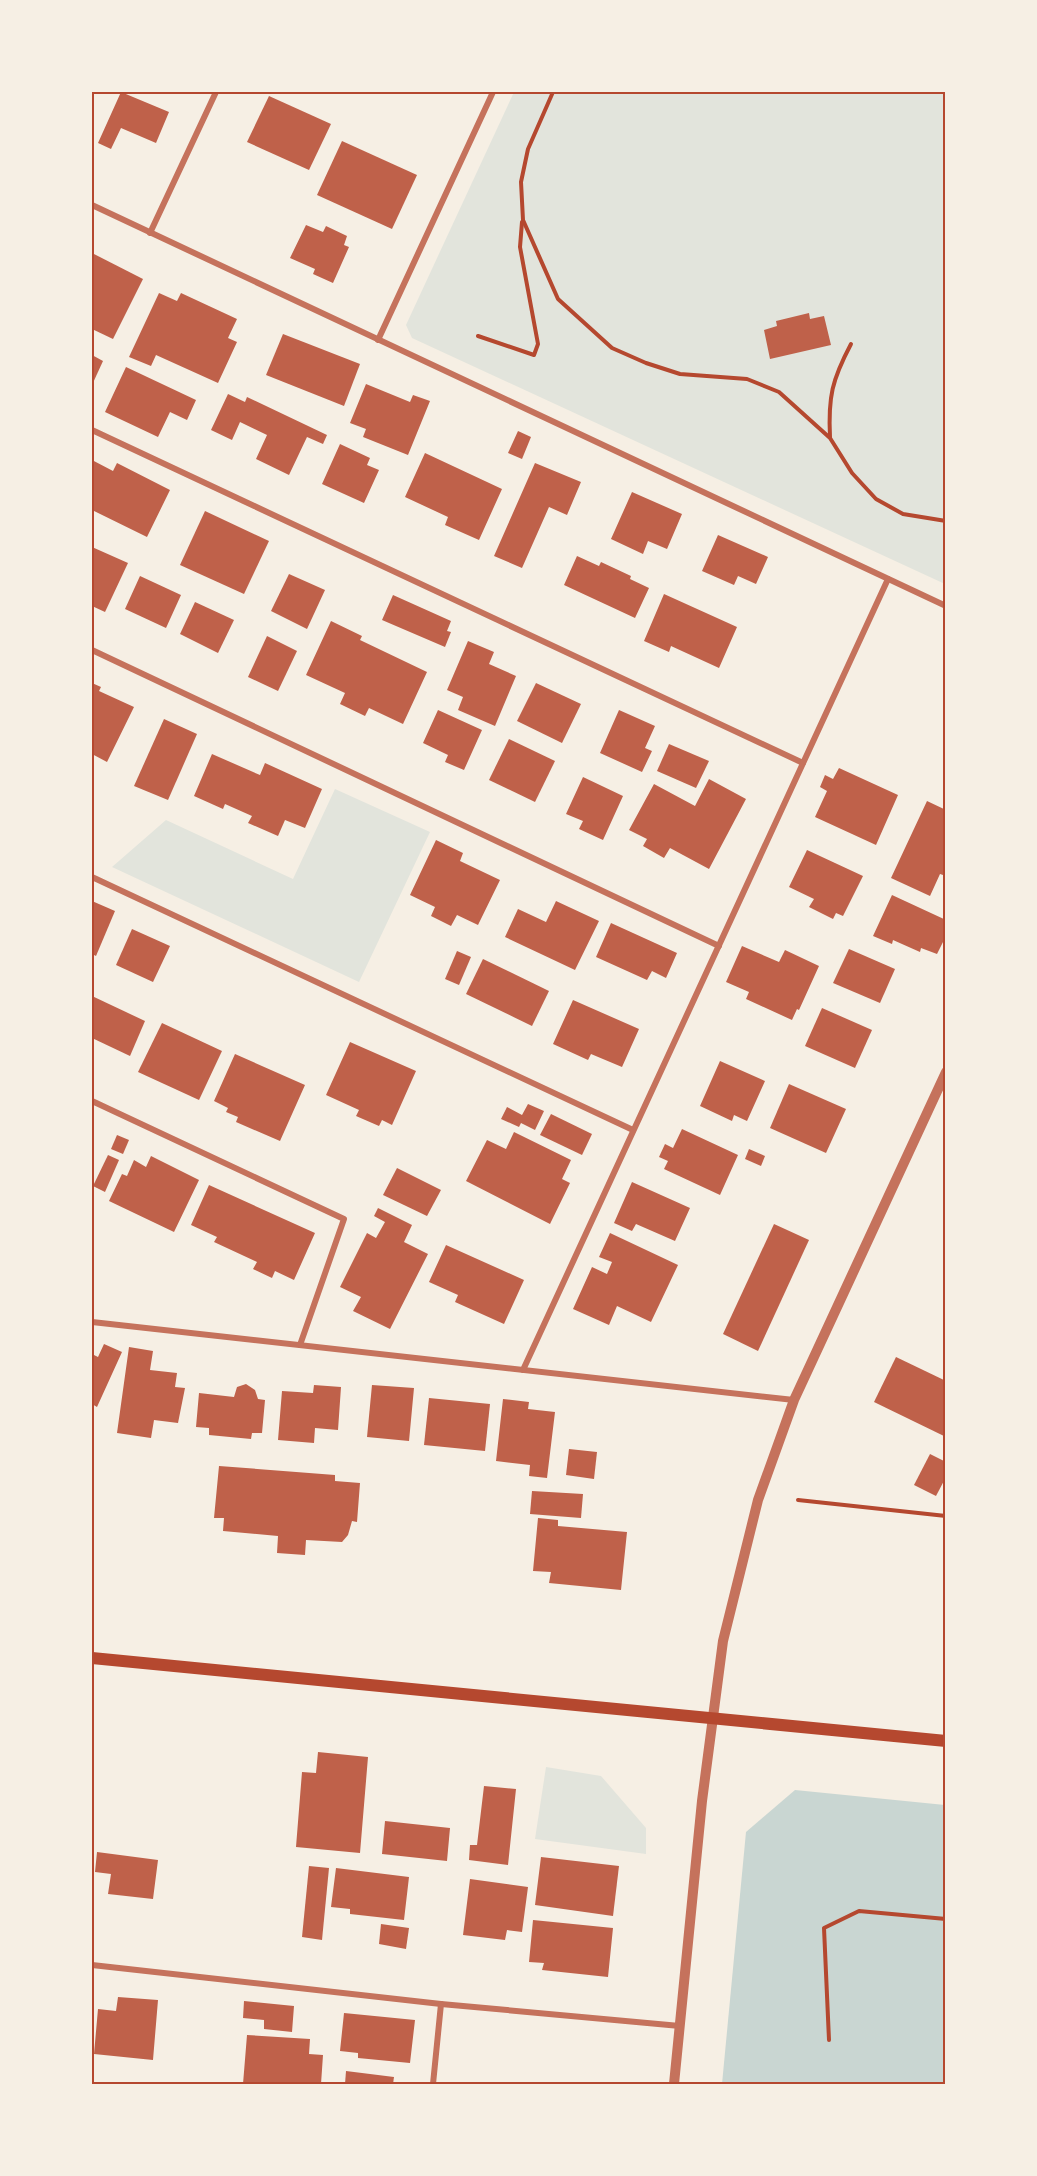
<svg xmlns="http://www.w3.org/2000/svg" width="1037" height="2176" viewBox="0 0 1037 2176" font-family="'Asap Condensed',sans-serif">
<style>
.green{fill:#e2e4dc}
.water{fill:#c9d6d2}
.building{fill:#bf614a}
.lines{fill:none;stroke-linecap:round;stroke-linejoin:round}
.path{stroke:#b5482f;stroke-width:4}
.minor{stroke:#c5725c;stroke-width:6}
.tertiary{stroke:#c5725c;stroke-width:10}
.secondary{stroke:#b5482f;stroke-width:12}
.neatline{fill:none;stroke:#b5482f;stroke-width:2}
</style>
<rect width="100%" height="100%" fill="#f6efe4"/>
<g class="green">
<polygon points="514,92 945,92 945,584 412,338 406,325"/>
<polygon points="335,789 430,832 359,982 112,867 166,820 293,879"/>
<polygon points="546,1767 601,1776 646,1828 646,1854 535,1839"/>
</g>
<polygon class="water" points="795,1790 945,1805 945,2084 722,2084 746,1832"/>
<g class="building">
<polygon points="121,92 169,112 156,143 121,128 111,149 98,143"/>
<polygon points="269,96 331,124 309,170 247,142"/>
<polygon points="342,141 417,175 392,229 317,195"/>
<polygon points="306,225 323,232 326,226 347,236 344,245 349,247 333,283 313,274 315,269 290,258"/>
<polygon points="92,253 143,279 113,339 92,329"/>
<polygon points="159,293 177,301 181,293 237,319 228,338 237,342 218,383 156,355 151,366 129,357"/>
<polygon points="809,313 810,319 824,316 831,345 770,359 764,330 777,326 776,321"/>
<polygon points="283,334 360,364 344,406 266,375"/>
<polygon points="92,355 103,361 92,385"/>
<polygon points="126,367 196,400 187,420 170,412 158,437 105,412"/>
<polygon points="366,384 410,402 413,395 430,401 408,455 363,437 366,429 350,423"/>
<polygon points="228,394 245,402 247,397 327,435 323,444 307,437 289,475 256,459 267,435 240,422 232,440 211,430"/>
<polygon points="518,431 531,437 522,459 508,453"/>
<polygon points="340,444 370,458 367,465 379,470 364,503 322,484"/>
<polygon points="425,453 502,489 479,540 445,525 448,517 405,497"/>
<polygon points="92,460 113,471 117,463 170,490 147,537 92,510"/>
<polygon points="535,463 581,482 567,515 549,507 522,568 494,556"/>
<polygon points="632,492 682,514 667,549 648,541 643,554 611,539"/>
<polygon points="205,511 269,541 244,594 180,565"/>
<polygon points="718,535 768,557 756,584 738,576 734,585 702,571"/>
<polygon points="92,547 128,563 105,612 92,606"/>
<polygon points="577,556 599,566 601,562 631,576 630,579 649,588 635,618 564,585"/>
<polygon points="289,574 325,590 307,629 271,611"/>
<polygon points="140,576 181,595 166,628 125,609"/>
<polygon points="664,594 737,627 719,668 671,646 669,652 644,641"/>
<polygon points="393,595 451,621 447,631 451,632 445,647 382,620"/>
<polygon points="195,602 234,620 218,653 180,634"/>
<polygon points="331,621 362,636 360,640 427,672 403,724 369,708 365,716 340,704 345,693 306,675"/>
<polygon points="267,636 297,651 278,691 248,677"/>
<polygon points="468,641 494,652 489,664 516,676 495,726 458,710 463,697 447,690"/>
<polygon points="92,683 101,687 99,691 134,707 107,762 92,754"/>
<polygon points="536,683 581,704 562,743 517,721"/>
<polygon points="438,710 482,730 464,770 445,762 448,755 423,743"/>
<polygon points="619,710 655,726 645,748 652,751 642,772 600,753"/>
<polygon points="164,719 197,734 168,800 134,786"/>
<polygon points="509,739 555,761 535,802 489,780"/>
<polygon points="669,744 709,761 696,788 657,771"/>
<polygon points="212,754 260,775 265,763 322,789 305,828 285,820 278,836 248,823 252,816 225,804 223,809 194,796"/>
<polygon points="839,768 898,795 876,845 815,817 827,791 820,787 825,775 833,779"/>
<polygon points="583,777 623,796 603,840 579,829 583,821 566,814"/>
<polygon points="709,779 746,799 709,869 670,848 664,858 643,846 647,839 629,830 654,784 695,806"/>
<polygon points="927,801 946,810 946,876 940,874 930,896 891,878"/>
<polygon points="436,840 463,853 460,861 500,880 478,925 457,915 451,926 431,916 435,907 410,895"/>
<polygon points="807,850 863,876 843,916 836,913 833,919 809,907 814,899 789,887"/>
<polygon points="892,895 946,920 946,936 937,954 921,948 920,952 893,940 892,944 873,936"/>
<polygon points="92,901 115,911 96,956 92,954"/>
<polygon points="556,901 599,921 575,970 505,937 518,909 546,922"/>
<polygon points="611,923 677,953 666,978 652,971 647,980 596,957"/>
<polygon points="132,929 170,946 153,982 116,965"/>
<polygon points="742,946 779,962 785,950 819,966 799,1010 797,1009 792,1020 746,999 749,992 726,982"/>
<polygon points="849,949 895,969 880,1003 833,983"/>
<polygon points="457,951 471,957 459,985 445,979"/>
<polygon points="483,959 549,991 532,1026 466,994"/>
<polygon points="92,996 145,1021 130,1056 92,1038"/>
<polygon points="573,1000 639,1029 622,1067 591,1054 588,1060 553,1044"/>
<polygon points="822,1008 872,1030 855,1068 805,1046"/>
<polygon points="162,1023 222,1051 199,1100 138,1072"/>
<polygon points="350,1042 416,1071 392,1125 382,1120 379,1126 356,1116 359,1110 326,1095"/>
<polygon points="235,1054 305,1085 280,1141 236,1122 238,1117 226,1112 228,1108 214,1101"/>
<polygon points="720,1061 765,1081 747,1121 734,1115 732,1121 700,1106"/>
<polygon points="789,1084 846,1109 826,1153 770,1128"/>
<polygon points="528,1104 544,1111 535,1130 521,1123 519,1127 501,1119 507,1107 522,1115"/>
<polygon points="551,1114 592,1134 582,1155 540,1135"/>
<polygon points="682,1129 738,1155 720,1195 664,1169 668,1161 659,1157 665,1144 673,1148"/>
<polygon points="514,1132 571,1160 562,1179 570,1183 550,1224 466,1181 487,1140 506,1149"/>
<polygon points="117,1135 129,1140 123,1154 111,1149"/>
<polygon points="749,1149 765,1156 761,1166 745,1159"/>
<polygon points="108,1155 119,1160 105,1192 93,1186"/>
<polygon points="151,1156 199,1180 174,1232 109,1201 122,1174 127,1176 134,1160 146,1167"/>
<polygon points="397,1168 441,1190 427,1216 383,1195"/>
<polygon points="632,1182 690,1208 675,1241 636,1224 632,1231 614,1223"/>
<polygon points="209,1185 315,1233 294,1280 275,1271 272,1278 253,1269 257,1262 214,1242 217,1237 191,1225"/>
<polygon points="378,1208 412,1225 404,1242 428,1254 390,1329 353,1311 361,1297 340,1287 367,1233 376,1238 385,1222 374,1216"/>
<polygon points="774,1224 809,1240 758,1351 723,1334"/>
<polygon points="610,1233 678,1265 651,1322 617,1306 609,1325 573,1309 592,1267 607,1274 612,1262 599,1257"/>
<polygon points="446,1245 524,1280 504,1324 455,1302 458,1295 429,1282"/>
<polygon points="104,1344 122,1352 97,1407 92,1404 92,1354 98,1357"/>
<polygon points="129,1347 153,1351 150,1370 177,1373 175,1387 185,1388 178,1423 154,1420 151,1438 117,1433"/>
<polygon points="896,1357 946,1381 946,1437 874,1402"/>
<polygon points="246,1384 255,1390 258,1399 265,1400 262,1433 252,1433 251,1439 209,1435 209,1428 196,1427 199,1393 234,1397 237,1387"/>
<polygon points="314,1385 341,1387 338,1430 315,1428 314,1443 278,1440 282,1391 313,1393"/>
<polygon points="372,1385 414,1388 409,1441 367,1437"/>
<polygon points="429,1398 490,1404 485,1451 424,1445"/>
<polygon points="503,1399 529,1402 528,1409 555,1412 547,1478 529,1476 530,1465 496,1461"/>
<polygon points="569,1449 597,1452 594,1479 566,1475"/>
<polygon points="930,1454 946,1462 946,1477 936,1496 914,1485"/>
<polygon points="219,1466 335,1475 335,1481 360,1483 357,1522 352,1521 348,1535 342,1542 306,1540 305,1555 277,1553 278,1536 223,1531 224,1518 214,1518"/>
<polygon points="532,1491 583,1494 581,1518 530,1514"/>
<polygon points="538,1518 558,1520 558,1526 627,1532 621,1590 549,1583 551,1572 533,1571"/>
<polygon points="318,1752 368,1757 360,1853 296,1847 302,1772 316,1773"/>
<polygon points="484,1786 516,1789 508,1865 469,1860 470,1845 477,1845"/>
<polygon points="385,1821 450,1828 447,1861 382,1854"/>
<polygon points="97,1852 158,1860 153,1899 108,1894 111,1874 95,1872"/>
<polygon points="541,1857 619,1866 613,1916 535,1905"/>
<polygon points="309,1866 329,1868 322,1940 302,1937"/>
<polygon points="336,1868 409,1877 404,1920 350,1914 350,1909 331,1907"/>
<polygon points="470,1879 528,1887 522,1932 507,1930 505,1940 463,1935"/>
<polygon points="533,1920 613,1928 608,1977 542,1970 544,1963 529,1962"/>
<polygon points="381,1924 409,1928 406,1949 379,1944"/>
<polygon points="118,1997 158,2000 153,2060 94,2054 98,2009 116,2011"/>
<polygon points="244,2001 294,2006 292,2032 264,2029 264,2020 243,2018"/>
<polygon points="344,2013 415,2020 410,2063 358,2058 358,2053 340,2051"/>
<polygon points="247,2035 310,2039 309,2054 323,2055 321,2084 243,2084"/>
<polygon points="346,2071 394,2077 393,2084 345,2084"/>
</g>
<g class="lines">
<g class="path">
<polyline points="553,92 528,149 521,182 523,220 558,299 612,348 646,363 680,374 747,379 779,392 830,438 852,473 876,499 903,514 946,521"/>
<polyline points="478,336 534,355 538,344 520,247 522,222"/>
<path d="M830 437C828 397 832 380 851 344"/>
<polyline points="798,1500 946,1516"/>
<polyline points="829,2040 824,1928 859,1911 946,1919"/>
</g>
<g class="minor">
<polyline points="92,205 946,606"/>
<polyline points="150,233 216,92"/>
<polyline points="378,340 493,92"/>
<polyline points="92,430 803,763"/>
<polyline points="92,650 719,946"/>
<polyline points="92,877 633,1130"/>
<polyline points="92,1101 344,1219 300,1345"/>
<polyline points="92,1322 794,1400"/>
<polyline points="523,1370 888,579"/>
<polyline points="92,1965 441,2004 680,2026"/>
<polyline points="433,2084 441,2004"/>
</g>
<polyline class="tertiary" points="674,2084 702,1801 723,1641 758,1500 794,1400 946,1072"/>
<polyline class="secondary" points="92,1658 946,1741"/>
</g>
<rect width="1037" height="2176" fill="none" stroke="#f6efe4" stroke-width="186"/>
<rect x="93" y="93" width="851" height="1990" class="neatline"/>
</svg>
